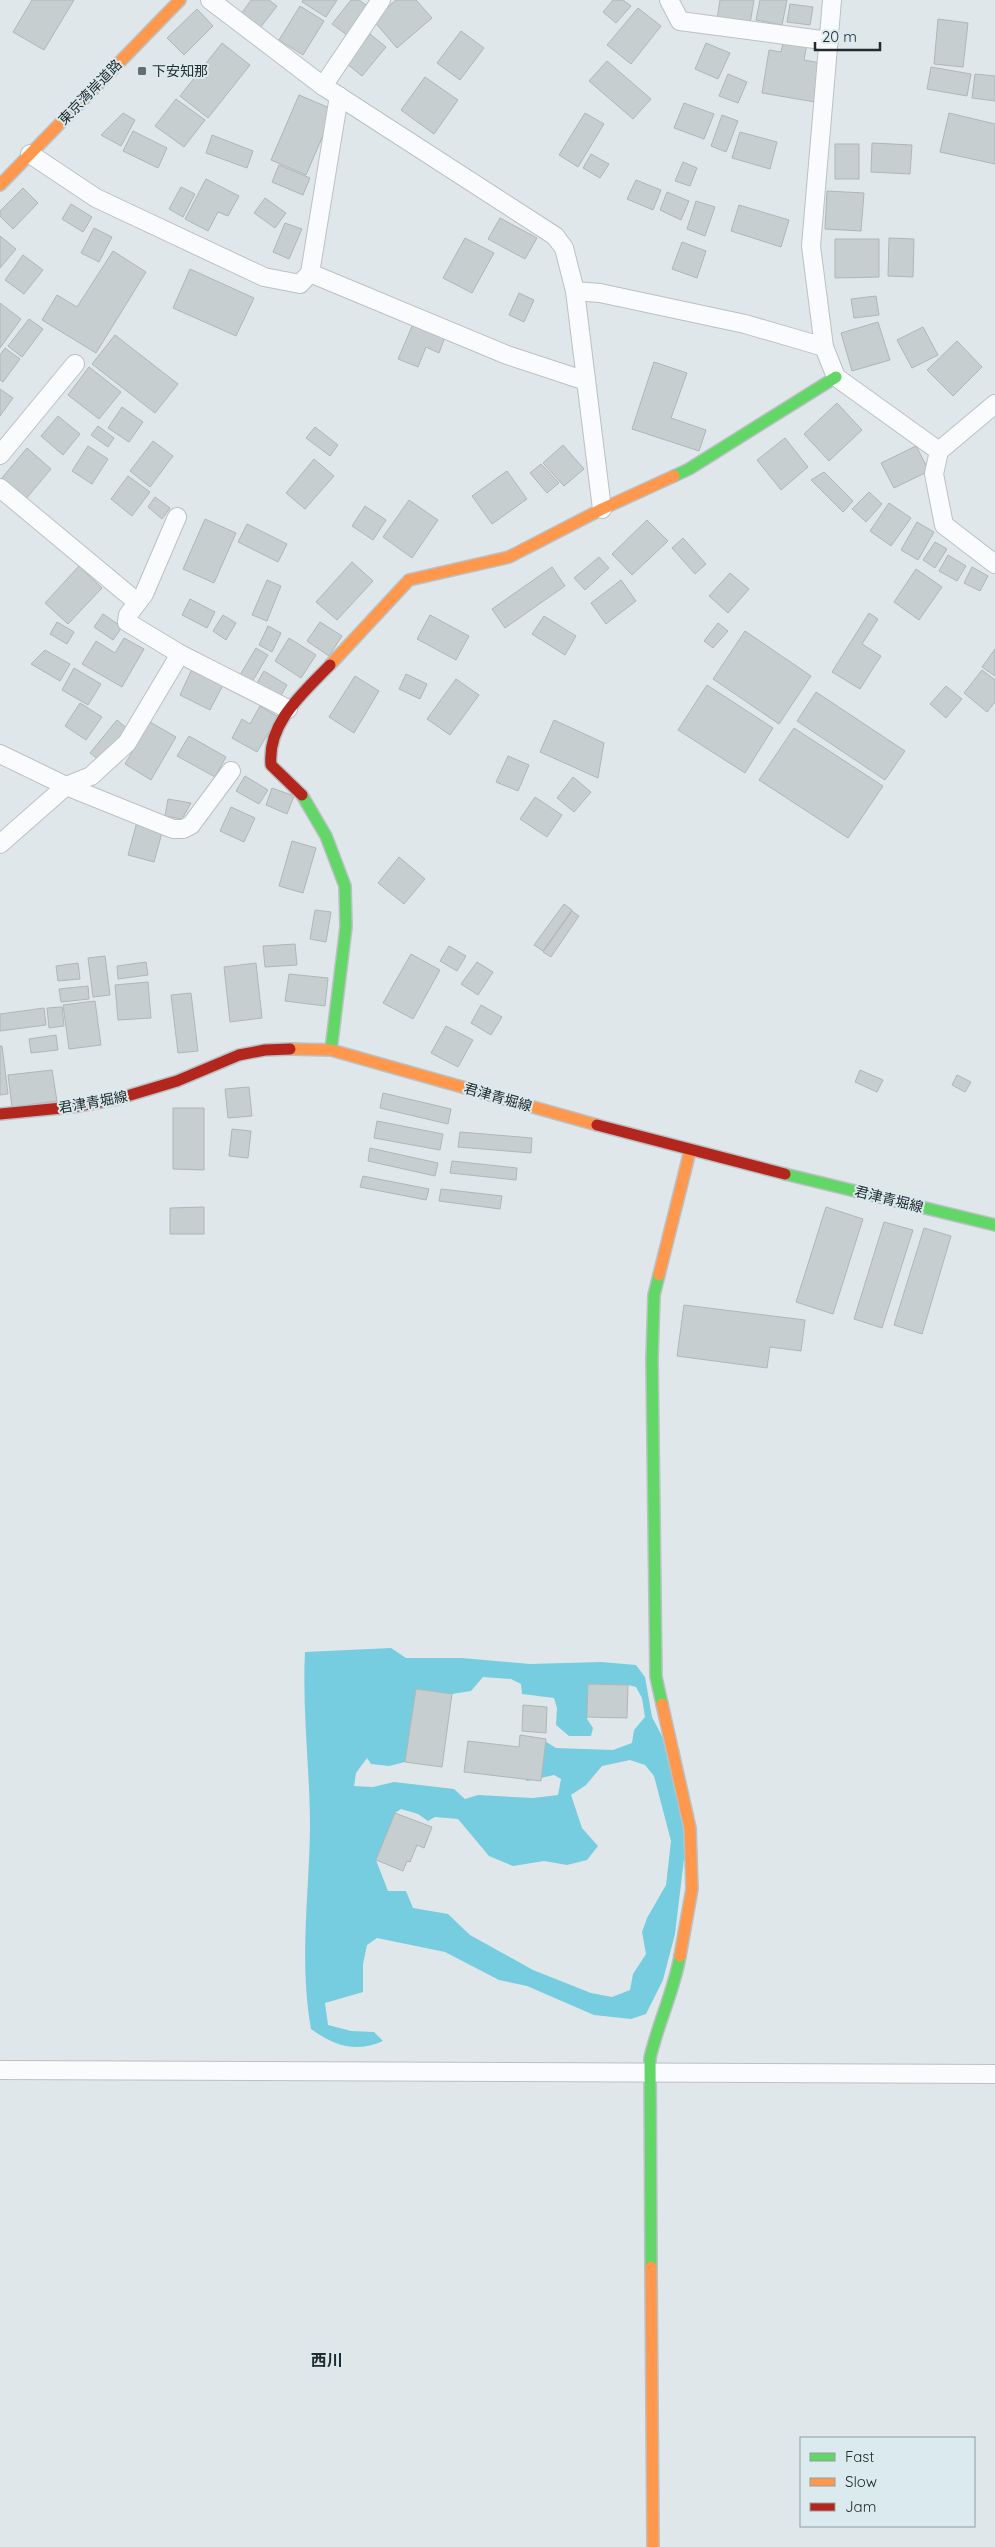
<svg xmlns="http://www.w3.org/2000/svg" width="995" height="2547" viewBox="0 0 995 2547" font-family="Quicksand,'Noto Sans JP',sans-serif">
<style>
.forest{fill:#76cddf;fill-rule:evenodd}
.building{fill:#c7ced0;stroke:#b0b6b8}
.lines{fill:none;stroke-linecap:round;stroke-linejoin:round}
.street-casing{stroke:#bac1c4;stroke-width:20}
.fast-casing{stroke:#bac1c4;stroke-width:14}
.slow-casing{stroke:#bac1c4;stroke-width:14}
.jam-casing{stroke:#bac1c4;stroke-width:14}
.street{stroke:#fafbfc;stroke-width:18}
.fast{stroke:#63d668;stroke-width:11}
.slow{stroke:#ff974d;stroke-width:11}
.jam{stroke:#b3261e;stroke-width:11}
.poi-dot{fill:#656d6e;stroke:#daeaef;stroke-width:2}
.labels{text-anchor:middle;dominant-baseline:central;stroke-width:4;stroke-linejoin:round;paint-order:stroke}
.poi-label{font-size:14px;fill:#242b2c;stroke:#daeaef;text-anchor:start}
.street-label{font-size:14px;fill:#242b2c;stroke:#daeaef}
.quarter-label{font-size:16px;font-weight:bold;fill:#242b2c;stroke:#daeaef}
</style>
<rect width="100%" height="100%" fill="#dfe7ea"/>
<path class="forest" d="M391 1648 406 1658H462L530 1664 601 1662 636 1665 645 1677 652 1717 662 1736 687 1834 675 1934 663 1980 646 2014 631 2019 594 2015 527 1986 499 1980 445 1952 377 1938 367 1945 363 1964V1992L325 2003 328 2025 351 2031 374 2032 383 2041C356 2053 334 2046 311 2029 299 1961 309 1896 310 1828 310 1769 302 1711 305 1652ZM483 1677 511 1679 521 1684 522 1694 554 1698 557 1708 556 1725 569 1736H591L593 1728 587 1719 588 1684 628 1685 636 1687 642 1698 645 1717 634 1730 632 1743 613 1750 556 1748 543 1740 519 1774 527 1781 554 1775 561 1779 558 1795 533 1798 478 1795 465 1799 454 1789 394 1782 373 1787 354 1786 356 1773 367 1758 371 1764 389 1766 405 1762 416 1689 452 1694 471 1691ZM630 1760 645 1765 654 1776 671 1841 666 1885 647 1918 642 1932 646 1954 633 1974 630 1990 612 1997 591 1993 533 1970 470 1935 448 1914 413 1908 406 1891H388L376 1860 395 1813 401 1809 418 1814 428 1821 435 1817 458 1819 489 1856 513 1866 544 1861 567 1865 587 1860 598 1846 582 1828 571 1795 586 1785 602 1766Z"/>
<g class="building">
<polygon points="32,0 74,0 44,50 13,32"/>
<polygon points="251,0 269,0 277,6 260,28 241,14"/>
<polygon points="303,0 337,0 326,17 302,2"/>
<polygon points="351,0 359,0 369,7 347,35 332,24"/>
<polygon points="396,0 416,0 432,18 397,48 373,20"/>
<polygon points="613,0 623,0 631,6 616,23 603,12"/>
<polygon points="720,0 754,0 750,24 717,19"/>
<polygon points="760,0 787,0 782,25 756,20"/>
<polygon points="790,4 813,7 810,25 787,22"/>
<polygon points="300,6 324,21 303,55 279,40"/>
<polygon points="638,8 661,26 631,64 607,45"/>
<polygon points="197,9 213,26 184,55 167,38"/>
<polygon points="938,19 968,23 963,67 934,64"/>
<polygon points="461,31 484,48 460,80 437,63"/>
<polygon points="370,34 386,47 362,76 346,63"/>
<polygon points="784,39 807,43 804,60 821,63 815,102 762,93 769,50 781,52"/>
<polygon points="222,43 250,65 208,118 180,96"/>
<polygon points="706,43 730,53 718,79 695,69"/>
<polygon points="607,61 651,99 633,119 589,81"/>
<polygon points="931,67 971,74 967,96 927,89"/>
<polygon points="728,74 747,82 738,103 719,96"/>
<polygon points="975,74 995,76 995,101 972,98"/>
<polygon points="425,77 458,100 434,134 401,110"/>
<polygon points="299,95 334,110 306,175 271,160"/>
<polygon points="176,99 205,120 184,147 155,126"/>
<polygon points="684,103 714,114 704,139 674,128"/>
<polygon points="123,113 135,120 121,146 101,135"/>
<polygon points="585,113 604,124 578,167 559,155"/>
<polygon points="949,113 995,124 995,164 940,152"/>
<polygon points="722,115 738,121 726,152 711,146"/>
<polygon points="133,131 167,148 158,168 123,151"/>
<polygon points="740,132 777,142 770,169 732,158"/>
<polygon points="212,135 253,151 247,168 206,153"/>
<polygon points="872,143 912,145 910,174 871,172"/>
<rect x="835" y="144" width="24" height="35"/>
<polygon points="591,154 609,164 600,178 583,168"/>
<polygon points="683,162 697,168 690,186 675,181"/>
<polygon points="279,165 310,178 303,195 272,182"/>
<polygon points="206,179 239,196 228,216 218,212 208,231 185,219"/>
<polygon points="636,180 661,190 653,210 627,199"/>
<polygon points="181,187 195,194 183,217 169,209"/>
<polygon points="23,188 38,203 13,229 0,216 0,211"/>
<polygon points="827,191 864,193 861,231 825,229"/>
<polygon points="667,192 689,201 681,220 660,210"/>
<polygon points="265,198 286,213 275,228 254,213"/>
<polygon points="696,201 715,207 705,236 687,229"/>
<polygon points="71,204 92,217 83,232 62,219"/>
<polygon points="739,205 789,220 781,247 731,231"/>
<polygon points="500,218 537,238 525,259 488,239"/>
<polygon points="285,223 302,229 289,259 273,252"/>
<polygon points="94,228 112,237 99,262 81,253"/>
<polygon points="0,236 16,249 0,268"/>
<polygon points="465,238 494,253 472,293 443,278"/>
<polygon points="889,238 914,239 913,277 888,276"/>
<polygon points="835,239 879,239 879,277 835,278"/>
<polygon points="682,242 706,251 697,278 672,269"/>
<polygon points="113,251 146,272 96,353 42,320 57,295 77,307"/>
<polygon points="23,255 43,270 24,294 5,280"/>
<polygon points="190,269 254,298 236,336 173,308"/>
<polygon points="519,293 534,300 524,322 509,315"/>
<polygon points="876,296 879,315 854,318 851,299"/>
<polygon points="0,303 21,319 0,348"/>
<polygon points="29,319 43,329 22,357 8,346"/>
<polygon points="878,322 890,360 852,371 841,333"/>
<polygon points="413,324 445,337 439,353 426,347 418,367 398,359"/>
<polygon points="923,327 938,355 912,368 897,340"/>
<polygon points="115,335 178,384 155,413 92,364"/>
<polygon points="957,341 982,367 953,396 927,370"/>
<polygon points="5,348 20,359 3,382 0,380 0,355"/>
<polygon points="654,362 687,373 671,418 706,430 699,451 632,429"/>
<polygon points="89,367 121,392 99,419 68,395"/>
<polygon points="0,389 13,398 0,416"/>
<polygon points="837,403 862,430 829,461 804,434"/>
<polygon points="122,407 143,422 129,442 108,428"/>
<polygon points="58,416 80,434 63,455 41,436"/>
<polygon points="98,426 114,438 108,447 91,435"/>
<polygon points="315,427 338,445 330,456 306,438"/>
<polygon points="785,438 808,467 781,490 757,460"/>
<polygon points="153,441 173,456 150,487 130,471"/>
<polygon points="563,445 584,469 564,486 543,463"/>
<polygon points="88,446 108,459 92,484 72,471"/>
<polygon points="916,446 929,471 894,488 881,463"/>
<polygon points="27,448 51,469 25,500 1,479"/>
<polygon points="314,459 334,476 305,509 286,493"/>
<polygon points="541,464 559,483 547,493 530,473"/>
<polygon points="507,471 527,499 492,524 472,496"/>
<polygon points="824,472 853,501 843,512 811,480"/>
<polygon points="128,476 150,492 132,516 111,499"/>
<polygon points="869,492 882,504 866,522 852,509"/>
<polygon points="155,497 170,508 162,519 148,507"/>
<polygon points="409,500 438,520 412,558 383,537"/>
<polygon points="889,503 911,518 891,546 870,531"/>
<polygon points="365,506 386,520 373,540 352,526"/>
<polygon points="205,519 236,533 214,583 183,569"/>
<polygon points="647,520 668,541 632,575 612,554"/>
<polygon points="917,522 934,532 918,560 901,550"/>
<polygon points="247,524 287,544 278,562 238,542"/>
<polygon points="683,538 706,564 695,574 672,548"/>
<polygon points="935,542 947,549 935,568 923,560"/>
<polygon points="948,555 966,566 957,581 939,571"/>
<polygon points="599,557 609,568 585,590 574,578"/>
<polygon points="352,562 373,581 337,620 316,602"/>
<polygon points="79,566 102,588 68,624 45,603"/>
<polygon points="552,567 565,586 505,628 492,609"/>
<polygon points="972,567 988,576 980,591 964,583"/>
<polygon points="916,569 942,587 919,620 894,602"/>
<polygon points="730,573 749,589 728,613 709,596"/>
<polygon points="267,580 281,586 267,621 252,615"/>
<polygon points="621,580 636,601 606,624 591,603"/>
<polygon points="190,599 215,612 207,628 182,615"/>
<polygon points="869,613 878,619 862,644 881,656 860,689 832,672"/>
<polygon points="103,614 122,627 113,640 94,627"/>
<polygon points="223,615 236,623 226,640 213,631"/>
<polygon points="430,615 469,636 456,660 417,639"/>
<polygon points="544,616 576,636 565,655 532,634"/>
<polygon points="57,622 74,632 67,644 50,634"/>
<polygon points="320,622 342,636 329,656 307,641"/>
<polygon points="718,623 728,631 713,648 704,641"/>
<polygon points="268,626 281,633 272,652 259,645"/>
<polygon points="745,631 811,676 779,724 713,679"/>
<polygon points="124,638 144,649 122,687 82,664 96,641 115,653"/>
<polygon points="289,638 316,655 301,678 275,661"/>
<polygon points="256,648 268,655 252,682 240,675"/>
<polygon points="995,649 995,676 982,667"/>
<polygon points="45,650 70,664 60,681 31,664"/>
<polygon points="74,668 101,684 88,705 62,690"/>
<polygon points="192,669 223,685 210,710 180,695"/>
<polygon points="982,670 995,680 995,702 987,712 964,693"/>
<polygon points="264,671 287,685 280,697 257,683"/>
<polygon points="406,674 427,684 420,699 399,689"/>
<polygon points="355,676 379,691 354,733 329,717"/>
<polygon points="456,679 479,695 450,735 427,719"/>
<polygon points="707,685 773,728 745,773 678,730"/>
<polygon points="946,686 962,699 946,718 930,704"/>
<polygon points="816,692 905,751 885,780 797,721"/>
<polygon points="80,703 102,717 86,740 65,726"/>
<polygon points="260,706 278,717 257,752 232,738 242,719 250,724"/>
<polygon points="117,720 130,731 104,764 90,753"/>
<polygon points="554,720 604,743 598,778 540,752"/>
<polygon points="150,722 176,737 151,780 125,764"/>
<polygon points="794,728 883,786 848,838 759,780"/>
<polygon points="189,736 226,757 215,777 177,756"/>
<polygon points="508,756 529,765 518,791 496,782"/>
<polygon points="245,776 268,790 259,804 236,791"/>
<polygon points="573,777 591,792 574,812 557,798"/>
<polygon points="272,788 294,796 287,814 266,805"/>
<polygon points="535,797 562,815 547,837 520,819"/>
<polygon points="168,799 191,803 182,819 165,816"/>
<polygon points="231,807 255,818 244,842 220,831"/>
<polygon points="137,822 163,829 154,862 128,855"/>
<polygon points="292,841 316,848 303,893 279,886"/>
<polygon points="399,857 425,879 404,904 378,883"/>
<polygon points="564,904 572,910 543,951 534,945"/>
<polygon points="315,910 331,912 326,942 310,939"/>
<polygon points="572,911 579,916 551,957 543,952"/>
<polygon points="295,944 297,965 265,967 263,946"/>
<polygon points="449,946 466,956 457,971 440,961"/>
<polygon points="411,954 440,970 413,1019 383,1003"/>
<polygon points="105,956 110,995 93,997 88,958"/>
<polygon points="146,962 148,975 118,979 117,966"/>
<polygon points="477,962 493,972 478,995 461,984"/>
<polygon points="78,963 80,979 58,981 56,966"/>
<polygon points="256,963 262,1018 230,1022 224,967"/>
<polygon points="289,974 328,978 325,1006 285,1001"/>
<polygon points="148,982 151,1018 118,1020 115,985"/>
<polygon points="88,986 89,999 61,1002 59,989"/>
<polygon points="191,993 198,1051 178,1053 171,995"/>
<polygon points="95,1001 101,1045 69,1049 63,1005"/>
<polygon points="481,1005 502,1017 491,1035 471,1023"/>
<polygon points="62,1007 64,1026 49,1028 47,1008"/>
<polygon points="44,1008 46,1025 0,1031 0,1014"/>
<polygon points="446,1026 473,1040 458,1067 431,1053"/>
<polygon points="56,1035 58,1050 31,1053 29,1039"/>
<polygon points="0,1046 2,1046 8,1094 0,1095"/>
<polygon points="52,1070 57,1101 12,1107 8,1075"/>
<polygon points="860,1070 883,1080 877,1092 855,1082"/>
<polygon points="957,1075 971,1082 965,1092 952,1085"/>
<polygon points="249,1087 252,1116 228,1118 225,1089"/>
<polygon points="383,1093 451,1109 448,1124 380,1108"/>
<polygon points="173,1108 204,1108 204,1170 173,1169"/>
<polygon points="377,1121 443,1134 440,1150 374,1138"/>
<polygon points="232,1129 251,1131 248,1158 229,1156"/>
<polygon points="460,1132 532,1138 531,1153 458,1147"/>
<polygon points="370,1148 438,1163 435,1176 368,1161"/>
<polygon points="452,1161 517,1168 516,1180 450,1173"/>
<polygon points="363,1176 429,1189 426,1200 360,1187"/>
<polygon points="441,1189 502,1196 500,1209 439,1201"/>
<polygon points="204,1207 204,1234 170,1234 170,1208"/>
<polygon points="826,1207 863,1219 833,1314 796,1302"/>
<polygon points="884,1222 913,1230 882,1328 854,1319"/>
<polygon points="924,1228 951,1236 922,1334 894,1325"/>
<polygon points="684,1305 805,1320 801,1351 770,1347 767,1368 677,1356"/>
<polygon points="588,1684 628,1685 627,1718 587,1717"/>
<polygon points="416,1689 452,1694 442,1767 405,1762"/>
<polygon points="523,1705 547,1707 546,1733 522,1731"/>
<polygon points="520,1735 546,1739 541,1781 464,1772 468,1741 519,1747"/>
<polygon points="395,1813 432,1827 424,1848 417,1845 410,1862 407,1861 403,1871 376,1860"/>
</g>
<g class="lines">
<g class="street-casing">
<g id="street">
<polyline points="210,0 323,86 555,236 564,248 575,291 600,293 745,324 824,347"/>
<polyline points="669,0 680,21 829,41"/>
<polyline points="832,0 811,246 824,347 836,377 939,451"/>
<polyline points="323,86 381,0"/>
<polyline points="30,154 96,198 264,277 300,284 310,273 339,96"/>
<polyline points="310,273 507,355 586,381"/>
<polyline points="575,291 602,509"/>
<polyline points="995,404 939,451 934,474 944,525 995,564"/>
<polyline points="0,455 75,364"/>
<polyline points="0,488 137,602"/>
<polyline points="177,517 144,594 128,615 127,622 180,654 288,709"/>
<polyline points="0,754 66,786 173,829 183,829 191,825 231,771"/>
<polyline points="0,844 66,786 91,776 127,743 180,654"/>
<polyline points="0,2070 995,2074"/>
</g>
</g>
<g class="fast-casing">
<g id="fast">
<polyline points="674,476 689,469 836,377"/>
<polyline points="302,795 326,836 345,886 346,927 331,1050"/>
<polyline points="785,1174 995,1225"/>
<polyline points="659,1275 654,1295 652,1360 656,1677 662,1704"/>
<path d="M651 2267 650 2058C658 2023 674 1991 680 1956"/>
</g>
</g>
<g class="slow-casing">
<g id="slow">
<polyline points="0,185 180,0"/>
<polyline points="330,665 409,580 509,557 602,509 674,476"/>
<polyline points="290,1049 331,1050 597,1125"/>
<polyline points="659,1275 690,1151"/>
<polyline points="662,1704 690,1828 692,1889 680,1956"/>
<polyline points="651,2267 653,2547"/>
</g>
</g>
<g class="jam-casing">
<g id="jam">
<path d="M302 795 271 765C267 723 303 693 330 665"/>
<polyline points="0,1114 72,1107 117,1099 177,1081 239,1055 265,1050 290,1049"/>
<polyline points="597,1125 785,1174"/>
</g>
</g>
<use href="#street" class="street"/>
<use href="#fast" class="fast"/>
<use href="#slow" class="slow"/>
<use href="#jam" class="jam"/>
</g>
<rect class="poi-dot" x="137" y="66" width="10" height="10" rx="2.5"/>
<g class="labels">
<g class="poi-label">
<text x="152" y="71">下安知那</text>
</g>
<g class="street-label">
<text transform="translate(90 92) rotate(-46)">東京湾岸道路</text>
<text transform="translate(498 1097) rotate(16)">君津青堀線</text>
<text transform="translate(93 1102) rotate(-10)">君津青堀線</text>
<text transform="translate(889 1199) rotate(14)">君津青堀線</text>
</g>
<g class="quarter-label">
<text x="327" y="2360">西川</text>
</g>
</g>
<rect x="800" y="2437" width="175" height="90" fill="#daeaef" stroke="#919ea1"/>
<rect x="810" y="2453" width="25" height="8" fill="#63d668" stroke="#919ea1"/>
<text x="845" y="2462" font-size="15" fill="#242b2c">Fast</text>
<rect x="810" y="2478" width="25" height="8" fill="#ff974d" stroke="#919ea1"/>
<text x="845" y="2487" font-size="15" fill="#242b2c">Slow</text>
<rect x="810" y="2503" width="25" height="8" fill="#b3261e" stroke="#919ea1"/>
<text x="845" y="2512" font-size="15" fill="#242b2c">Jam</text>
<path d="M815 42v8h65v-8" fill="none" stroke="#242b2c" stroke-width="2.5"/>
<text x="822" y="42" font-size="15" fill="#242b2c" stroke="#daeaef" stroke-width="4" paint-order="stroke">20 m</text>
</svg>
